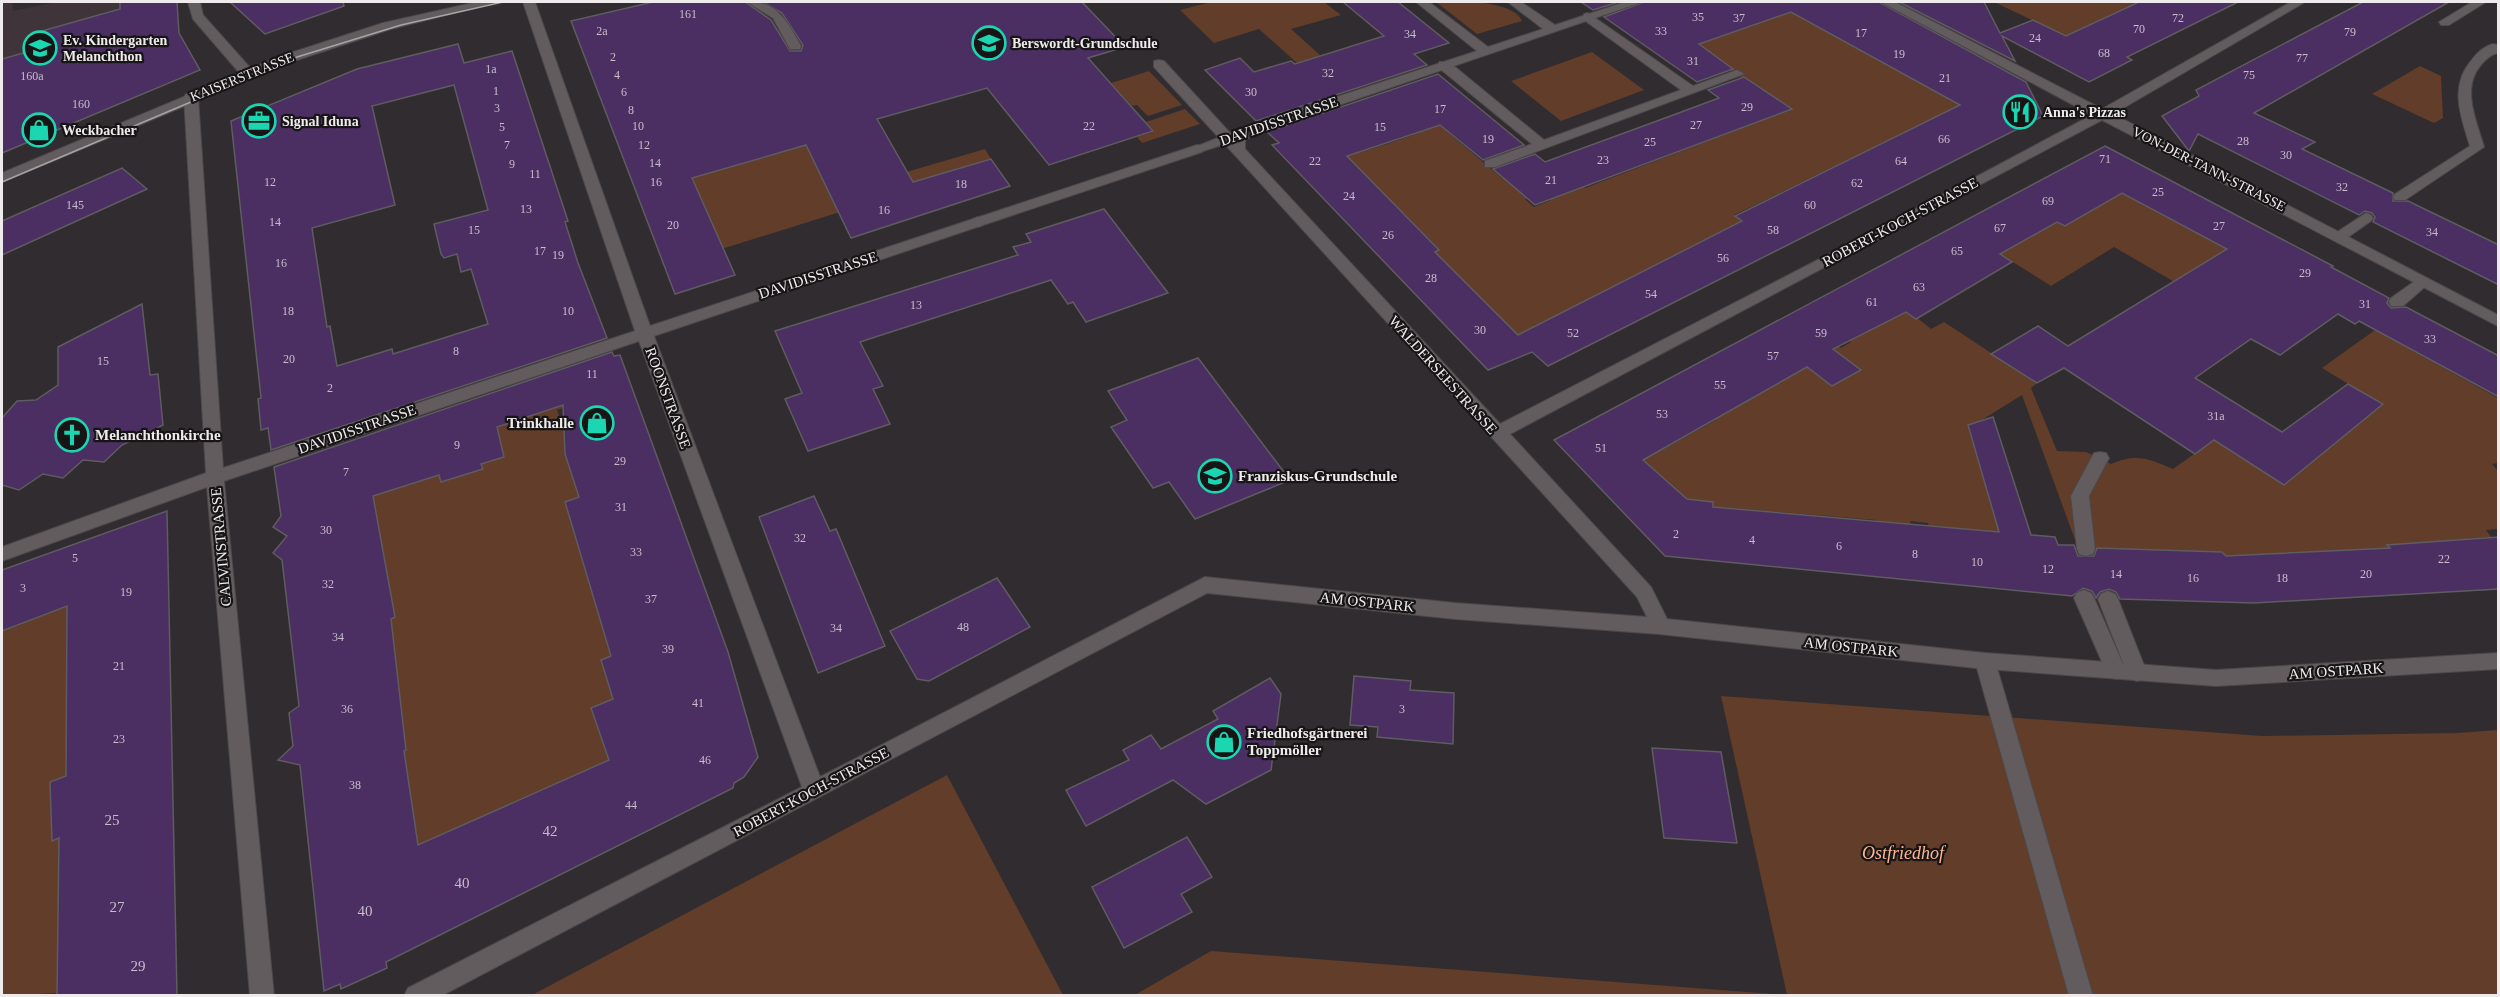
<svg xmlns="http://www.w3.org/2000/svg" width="2500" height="997" viewBox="0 0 2500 997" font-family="Georgia,serif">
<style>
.built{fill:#3f343a}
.green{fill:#613d2a}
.building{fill:#4b2e62;stroke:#5e5c61;stroke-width:1.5;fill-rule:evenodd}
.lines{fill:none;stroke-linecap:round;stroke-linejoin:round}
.lane-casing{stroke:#4c484a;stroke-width:2}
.street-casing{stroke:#4c484a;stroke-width:2}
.secondary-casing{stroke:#4c484a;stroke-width:2}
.lane{fill:#625c5f;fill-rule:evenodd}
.street{fill:#625c5f;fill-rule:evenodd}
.secondary{fill:#625c5f;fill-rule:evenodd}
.tram{stroke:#a7a2a5;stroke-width:1.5}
.labels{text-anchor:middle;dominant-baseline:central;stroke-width:4.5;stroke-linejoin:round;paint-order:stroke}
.number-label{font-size:12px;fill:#c6bcca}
.far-poi-label{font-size:14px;font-weight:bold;fill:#efebed;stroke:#171516;text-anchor:start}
.far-street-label{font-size:14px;fill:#efebed;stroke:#171516}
.street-label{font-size:15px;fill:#efebed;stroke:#171516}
.poi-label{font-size:15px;font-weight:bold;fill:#efebed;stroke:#171516;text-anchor:start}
.near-number-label{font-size:15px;fill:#c6bcca}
.near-park-label{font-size:18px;font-style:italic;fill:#feb691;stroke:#171516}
</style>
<rect width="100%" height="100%" fill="#312c2f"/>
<polygon class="built" points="2,2 12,2 13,11 57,2 177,2 178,19 2,71"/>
<g class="green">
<polygon points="1211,2 1324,2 1341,15 1291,29 1321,56 1297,63 1259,29 1214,43 1180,10"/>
<path d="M1436 2C1458 1 1513 0 1522 21L1477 34Z"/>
<polygon points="1994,2 2138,2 2093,23 2071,42 2051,29"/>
<path d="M1777 8 1792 12 1949 99 1952 98 1975 106 1942 115 1734 215 1742 221 1516 336 1497 314 1491 317 1471 288 1337 156 1347 152 1351 155C1368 150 1433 131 1442 120L1444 128 1451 135 1502 178 1507 177 1530 197 1525 199 1534 207 1551 200 1548 197 1580 184 1585 188 1747 126 1772 112 1777 115 1791 110 1752 86 1693 41 1725 22 1739 30 1750 26Z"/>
<polygon points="1592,52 1644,90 1561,121 1511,81"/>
<polygon points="2420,66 2441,76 2443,118 2434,123 2372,94"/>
<polygon points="1149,71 1182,105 1148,116 1137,105 1132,106 1111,83"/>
<polygon points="1185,109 1200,124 1142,143 1137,137 1154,131 1146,122"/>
<polygon points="766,122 800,133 831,194 985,149 991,159 914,182 840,212 712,252 692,212 706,208 701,198 681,184"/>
<polygon points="2104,174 2166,216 2300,289 2268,336 2114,247 2051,286 2000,254 2057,222 2065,226 2084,215"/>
<path d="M1904 307 1931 329 1944 322 2037 383 2031 388 2057 451 2086 452 2111 464C2138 453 2148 459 2173 469L2214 440 2336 441 2383 405 2322 368 2375 330 2498 398V463L2492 464 2498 471V529L2486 530 2491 537 2388 545 2390 548 2226 556 2222 552 2078 548 2022 395 1969 428 1999 532 1930 529 1928 523 1910 521 1911 527 1878 524 1876 520 1706 506H1713V502L1687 499 1631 452 1661 447 1664 449 1716 420 1714 418 1805 361 1812 370 1833 386 1847 378 1826 349 1835 344 1841 348 1851 342 1846 338Z"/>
<polygon points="566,404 567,407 557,410 560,418 566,416 570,470 576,487 588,483 592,493 565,502 611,656 635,751 404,851 390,756 406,749 382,622 395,616 372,491 439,475 441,482 482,469 481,464 504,457 497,427"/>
<polygon points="67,598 66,776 50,782 52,840 59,838 57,993 2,996 2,631 38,617 37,608"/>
<polygon points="1721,696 2262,736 2457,733 2498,730 2498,995 1133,996 1211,951 1787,995"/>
<polygon points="947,775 1063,995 532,995"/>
</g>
<g class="building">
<polygon points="120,2 177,2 179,33 200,70 2,153 2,59 48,46 42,31 120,9"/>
<polygon points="230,2 343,2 344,6 265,34"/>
<polygon points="653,2 745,2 771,20 790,51 801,51 803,45 782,13 763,2 1082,2 1125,47 1088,58 1153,131 1049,165 987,88 877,119 913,182 991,159 1010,186 851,238 806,145 692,178 735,275 675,294 571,21"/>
<polygon points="1343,2 1398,2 1449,43 1414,54 1427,65 1256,121 1205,70 1240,58 1254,72 1291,61 1295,64 1384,36"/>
<polygon points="1581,2 1619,2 1593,10"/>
<polygon points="1644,2 1879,2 2026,82 2043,116 1548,366 1532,352 1488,370 1272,145 1279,143 1267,132 1438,74 1524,145 1483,160 1440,125 1347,156 1439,250 1435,252 1518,335 1742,221 1735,216 1960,105 1791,12 1699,44 1733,69 1697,82 1604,17"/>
<polygon points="1899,2 1984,2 2000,33 2033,20 2066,36 2139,2 2238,2 2127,57 2132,60 2089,82 2002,36 2015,61"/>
<polygon points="2363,2 2449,2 2254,113 2315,142 2302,149 2393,193 2393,201 2408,201 2499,245 2499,285 2373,222 2375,217 2372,213 2365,211 2359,215 2198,134 2189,151 2162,116 2199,96 2196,90"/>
<path d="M458 44 464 63 512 51 568 221 565 222 578 263 607 338 271 450 268 428 261 430 258 399 261 398 231 121 357 69ZM454 85 488 210 434 224 441 254 444 258 457 254 461 272 471 269 488 324 393 354 392 349 337 366 330 326 327 327 312 228 395 205 372 106Z"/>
<polygon points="1744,77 1792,109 1535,205 1493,169 1535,154 1545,162 1657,121 1719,98 1708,90"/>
<polygon points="2105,146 2333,266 2331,267 2389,298 2387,303 2391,308 2406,307 2499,356 2499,397 2359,321 2355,324 2338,314 2280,355 2251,339 2195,378 2282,432 2348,384 2383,404 2284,485 2214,440 2195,454 2064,368 2037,383 1991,354 2038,326 2068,346 2227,249 2122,193 2065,226 2057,222 2000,254 2012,262 1916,319 1906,312 1833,349 1861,370 1832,386 1807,367 1643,460 1687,499 1713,502 1713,507 1999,532 1968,425 1993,417 2031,535 2055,537 2058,545 2074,545 2078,556 2094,556 2097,548 2222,552 2226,556 2390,548 2387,545 2499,537 2499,589 2254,603 2120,599 2116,592 2109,589 2100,592 2096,598 2092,591 2083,588 2072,596 1665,556 1554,440"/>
<polygon points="122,168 147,189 2,255 2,221"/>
<polygon points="1104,209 1168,293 1086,322 1073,302 1068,304 1051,280 860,342 883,386 873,389 890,424 808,451 785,399 802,393 775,331 1018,255 1013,247 1031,242 1026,234"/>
<polygon points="142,304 150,375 158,374 163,425 122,445 104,462 83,460 63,478 43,474 19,490 2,485 2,418 17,401 36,400 58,385 58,347"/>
<path d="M612 352 614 356 620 355 728 652 758 757 744 777 734 783 733 788 386 962 387 968 341 989 340 984 324 991 300 765 278 760 293 746 289 713 299 706 282 560 273 553 287 536 273 527 281 516 274 467ZM563 405 565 454 579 497 565 502 611 656 601 660 613 699 591 708 609 760 418 845 404 751 406 750 391 619 395 617 373 496 439 475 441 482 483 469 481 464 504 457 497 427Z"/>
<polygon points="1198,358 1290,480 1195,519 1169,482 1153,488 1111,427 1127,420 1108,391"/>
<polygon points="814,496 830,531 836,529 885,646 818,673 759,517"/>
<polygon points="167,511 177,996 57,996 59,838 52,841 50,782 66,776 67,606 2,631 2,570"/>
<polygon points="997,578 1030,627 929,681 917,679 890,631"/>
<polygon points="1354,676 1411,681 1410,690 1454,693 1453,744 1377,737 1378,727 1350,725"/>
<polygon points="1270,678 1281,694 1271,770 1206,804 1173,780 1086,826 1066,790 1129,760 1123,750 1151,735 1161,749 1218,719 1213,711"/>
<polygon points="1652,748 1721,752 1737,843 1664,838"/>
<polygon points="1187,837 1212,877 1181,894 1192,912 1124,948 1092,887"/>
</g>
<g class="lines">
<g class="lane-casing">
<g id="lane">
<path d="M747 2C777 0 788 23 801 46L800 49H790L773 18Z"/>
<polygon points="2472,2 2486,2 2449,25 2441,25 2439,22"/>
<polygon points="1588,13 1693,86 1737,70 1744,74 1495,167 1485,167 1485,161 1532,144 1439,68 1439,62 1449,62 1544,140 1681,90 1584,20 1584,14"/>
<path d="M2493 44 2498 45V53C2491 54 2485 60 2480 66 2461 89 2477 122 2484 147L2405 200H2395L2393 197 2395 194 2470 146C2461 117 2449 87 2471 61 2476 54 2484 46 2493 44Z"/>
<polygon points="1159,60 1164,61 1243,147 1243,153 1233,153 1154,67 1154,61"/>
<polygon points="1197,145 1202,146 1202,152 983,225 978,227 971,222 973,219"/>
<polygon points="2366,213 2371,215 2373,218 2371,221 2344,240 2334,240 2331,237 2334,234"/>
<polygon points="2422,276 2430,281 2427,285 2403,306 2391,306 2389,302 2391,298"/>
<polygon points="2100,452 2106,453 2109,458 2089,496 2095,549 2093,554 2086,556 2079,554 2077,549 2071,496 2094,453"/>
<polygon points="2084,590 2091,593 2094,598 2126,671 2123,677 2116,679 2109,677 2106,671 2074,598 2077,593"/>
<polygon points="2108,591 2115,594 2118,599 2147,673 2144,679 2137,681 2130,679 2127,673 2098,599 2101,594"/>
<polygon points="1985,653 1992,655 1995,661 2093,996 2069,996 1975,661 1978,655"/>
</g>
</g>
<g class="street-casing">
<g id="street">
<polygon points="188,2 200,2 203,15 253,71 253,77 243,77 193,19"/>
<polygon points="523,2 535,2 650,326 973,219 978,217 985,222 983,225 654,336 820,777 1205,577 1455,603 1647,617 1637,597 1233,153 1231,142 1197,153 1190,149 1248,126 1477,51 1416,2 1429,2 1488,47 1543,29 1508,2 1521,2 1555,25 1625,2 1642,2 1254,134 1245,141 1245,149 1500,424 1895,220 2092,115 1881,2 1895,2 2102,109 2291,2 2305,2 2113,114 2498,315 2498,326 2102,120 1510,434 1651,587 1667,619 1985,653 2216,670 2498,653 2498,669 2216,686 1985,669 1659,634 1455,619 1207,593 441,996 404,996 408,988 802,787 639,341 224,481 274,996 250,996 207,487 2,561 2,547 206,473 184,97 186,94 191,93 198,97 223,468 635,331"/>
</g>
</g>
<g class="secondary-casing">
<polygon id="secondary" points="477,2 497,2 391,29 291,62 2,182 2,173 281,56 383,23"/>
</g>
<use href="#lane" class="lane"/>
<use href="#street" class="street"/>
<use href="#secondary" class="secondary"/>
<polyline class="tram" points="2,182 297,57 401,25 503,2"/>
</g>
<defs>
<g id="school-ring" transform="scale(1.725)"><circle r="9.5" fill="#171516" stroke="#1cd5b1" stroke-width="1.5"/><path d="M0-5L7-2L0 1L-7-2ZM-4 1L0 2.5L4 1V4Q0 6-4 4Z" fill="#1cd5b1"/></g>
<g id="restaurant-ring" transform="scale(1.725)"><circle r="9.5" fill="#171516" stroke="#1cd5b1" stroke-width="1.5"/><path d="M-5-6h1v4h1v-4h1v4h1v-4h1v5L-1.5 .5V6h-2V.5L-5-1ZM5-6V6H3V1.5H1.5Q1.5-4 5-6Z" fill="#1cd5b1"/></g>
<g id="office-ring" transform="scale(1.725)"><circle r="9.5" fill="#171516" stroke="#1cd5b1" stroke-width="1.5"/><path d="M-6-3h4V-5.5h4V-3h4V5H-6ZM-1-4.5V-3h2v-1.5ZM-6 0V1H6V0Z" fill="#1cd5b1"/></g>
<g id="shop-ring" transform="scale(1.725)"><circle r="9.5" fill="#171516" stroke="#1cd5b1" stroke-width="1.5"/><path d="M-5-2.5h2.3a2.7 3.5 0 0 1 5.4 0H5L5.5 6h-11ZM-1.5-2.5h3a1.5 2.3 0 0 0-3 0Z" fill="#1cd5b1"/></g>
<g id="church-ring" transform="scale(1.725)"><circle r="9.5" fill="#171516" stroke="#1cd5b1" stroke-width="1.5"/><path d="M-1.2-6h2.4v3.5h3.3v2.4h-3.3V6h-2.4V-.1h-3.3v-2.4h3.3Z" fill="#1cd5b1"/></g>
</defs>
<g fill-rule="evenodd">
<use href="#school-ring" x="989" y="43"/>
<use href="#school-ring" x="40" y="48"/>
<use href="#restaurant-ring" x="2020" y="112"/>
<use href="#office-ring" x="259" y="121"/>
<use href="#shop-ring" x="39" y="130"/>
<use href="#shop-ring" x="597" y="423"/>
<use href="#church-ring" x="72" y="435"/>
<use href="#school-ring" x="1215" y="476"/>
<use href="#shop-ring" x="1224" y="742"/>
</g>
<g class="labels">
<g class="number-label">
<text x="688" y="14">161</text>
<text x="1698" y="17">35</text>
<text x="1739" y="18">37</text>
<text x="2178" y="18">72</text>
<text x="2139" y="29">70</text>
<text x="602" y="31">2a</text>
<text x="1661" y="31">33</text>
<text x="2350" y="32">79</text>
<text x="1861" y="33">17</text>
<text x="1410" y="34">34</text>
<text x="2035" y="38">24</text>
<text x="2104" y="53">68</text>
<text x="1899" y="54">19</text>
<text x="613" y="57">2</text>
<text x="2302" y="58">77</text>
<text x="1693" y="61">31</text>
<text x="491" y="69">1a</text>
<text x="1328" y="73">32</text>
<text x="617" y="75">4</text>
<text x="2249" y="75">75</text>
<text x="32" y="76">160a</text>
<text x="1945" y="78">21</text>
<text x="496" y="91">1</text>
<text x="624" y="92">6</text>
<text x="1251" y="92">30</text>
<text x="81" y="104">160</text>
<text x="1747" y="107">29</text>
<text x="497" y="108">3</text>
<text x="1440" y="109">17</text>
<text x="631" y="110">8</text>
<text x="1696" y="125">27</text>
<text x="638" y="126">10</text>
<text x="1089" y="126">22</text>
<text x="502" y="127">5</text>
<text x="1380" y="127">15</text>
<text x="1488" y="139">19</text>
<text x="1944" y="139">66</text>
<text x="2243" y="141">28</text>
<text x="1650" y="142">25</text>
<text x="507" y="145">7</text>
<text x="644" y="145">12</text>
<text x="2286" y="155">30</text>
<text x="2105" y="159">71</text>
<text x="1603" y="160">23</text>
<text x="1315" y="161">22</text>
<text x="1901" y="161">64</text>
<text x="655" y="163">14</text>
<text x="512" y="164">9</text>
<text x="535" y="174">11</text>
<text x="1551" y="180">21</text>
<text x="270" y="182">12</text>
<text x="656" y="182">16</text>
<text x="1857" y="183">62</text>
<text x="961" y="184">18</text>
<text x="2342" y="187">32</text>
<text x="2158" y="192">25</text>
<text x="1349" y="196">24</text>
<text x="2048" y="201">69</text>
<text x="75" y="205">145</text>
<text x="1810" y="205">60</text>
<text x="526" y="209">13</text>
<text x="884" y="210">16</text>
<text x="275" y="222">14</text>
<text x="673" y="225">20</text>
<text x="2219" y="226">27</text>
<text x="2000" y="228">67</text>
<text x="474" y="230">15</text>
<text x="1773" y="230">58</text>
<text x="2432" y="232">34</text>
<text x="1388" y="235">26</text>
<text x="540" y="251">17</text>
<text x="1957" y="251">65</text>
<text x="558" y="255">19</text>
<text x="1723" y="258">56</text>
<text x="281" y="263">16</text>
<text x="2305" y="273">29</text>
<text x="1431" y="278">28</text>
<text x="1919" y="287">63</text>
<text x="1651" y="294">54</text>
<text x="1872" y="302">61</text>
<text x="2365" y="304">31</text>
<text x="916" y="305">13</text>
<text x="288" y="311">18</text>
<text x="568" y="311">10</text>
<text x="1480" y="330">30</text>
<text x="1573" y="333">52</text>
<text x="1821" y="333">59</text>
<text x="2430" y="339">33</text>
<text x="456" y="351">8</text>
<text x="1773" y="356">57</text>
<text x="289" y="359">20</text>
<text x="103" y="361">15</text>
<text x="592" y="374">11</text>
<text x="1720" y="385">55</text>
<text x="330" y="388">2</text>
<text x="1662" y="414">53</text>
<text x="2216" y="416">31a</text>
<text x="457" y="445">9</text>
<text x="1601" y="448">51</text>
<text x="620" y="461">29</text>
<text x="346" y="472">7</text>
<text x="621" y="507">31</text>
<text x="326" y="530">30</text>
<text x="1676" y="534">2</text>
<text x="800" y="538">32</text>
<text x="1752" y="540">4</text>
<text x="1839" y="546">6</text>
<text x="636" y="552">33</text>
<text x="1915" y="554">8</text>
<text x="75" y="558">5</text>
<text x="2444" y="559">22</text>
<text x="1977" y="562">10</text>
<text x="2048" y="569">12</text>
<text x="2116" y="574">14</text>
<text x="2366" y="574">20</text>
<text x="2193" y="578">16</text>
<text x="2282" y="578">18</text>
<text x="328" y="584">32</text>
<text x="23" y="588">3</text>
<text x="126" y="592">19</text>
<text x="651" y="599">37</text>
<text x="963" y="627">48</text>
<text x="836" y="628">34</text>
<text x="338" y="637">34</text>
<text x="668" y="649">39</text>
<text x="119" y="666">21</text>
<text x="698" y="703">41</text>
<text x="347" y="709">36</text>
<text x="1402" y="709">3</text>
<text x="119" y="739">23</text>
<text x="705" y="760">46</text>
<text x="355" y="785">38</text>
<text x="631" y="805">44</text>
</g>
<g class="far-poi-label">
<text x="63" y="40">Ev. Kindergarten<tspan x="63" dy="16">Melanchthon</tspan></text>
<text x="1012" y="43">Berswordt-Grundschule</text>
<text x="2043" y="112">Anna's Pizzas</text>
<text x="282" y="121">Signal Iduna</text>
<text x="62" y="130">Weckbacher</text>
</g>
<g class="far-street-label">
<text transform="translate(242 77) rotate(-22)">KAISERSTRASSE</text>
<text transform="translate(2209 169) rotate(27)">VON-DER-TANN-STRASSE</text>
</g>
<g class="street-label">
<text transform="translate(1279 121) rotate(-19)">DAVIDISSTRASSE</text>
<text transform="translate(1900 222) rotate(-28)">ROBERT-KOCH-STRASSE</text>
<text transform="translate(818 275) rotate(-18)">DAVIDISSTRASSE</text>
<text transform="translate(1443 375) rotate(48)">WALDERSEESTRASSE</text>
<text transform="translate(668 398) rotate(70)">ROONSTRASSE</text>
<text transform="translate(357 429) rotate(-19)">DAVIDISSTRASSE</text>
<text transform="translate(221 547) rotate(-95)">CALVINSTRASSE</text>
<text transform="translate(1367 602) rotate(6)">AM OSTPARK</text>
<text transform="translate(1851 647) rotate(6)">AM OSTPARK</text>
<text transform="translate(2336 671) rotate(-4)">AM OSTPARK</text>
<text transform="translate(811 792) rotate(-28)">ROBERT-KOCH-STRASSE</text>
</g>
<g class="poi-label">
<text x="574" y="423" text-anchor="end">Trinkhalle</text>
<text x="95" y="435">Melanchthonkirche</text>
<text x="1238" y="476">Franziskus-Grundschule</text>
<text x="1247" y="733">Friedhofsgärtnerei<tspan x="1247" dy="17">Toppmöller</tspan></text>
</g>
<g class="near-number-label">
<text x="112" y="820">25</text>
<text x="550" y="831">42</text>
<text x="462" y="883">40</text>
<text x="117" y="907">27</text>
<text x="365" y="911">40</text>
<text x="138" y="966">29</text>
</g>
<g class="near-park-label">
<text x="1903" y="853">Ostfriedhof</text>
</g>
</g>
<rect width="2500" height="997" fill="none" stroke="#efebed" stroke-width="6"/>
</svg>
